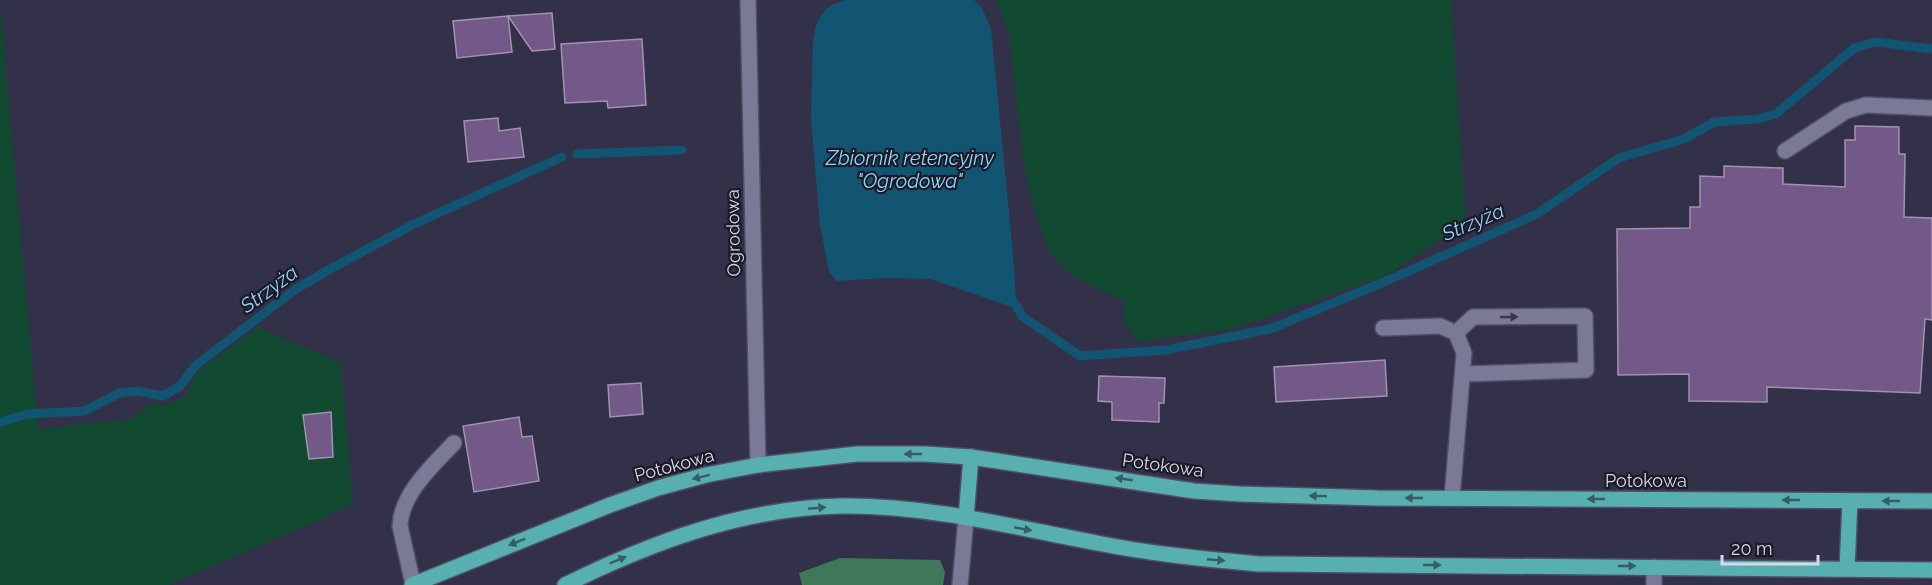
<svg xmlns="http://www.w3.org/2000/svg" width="1932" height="585" viewBox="0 0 1932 585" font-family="Raleway,sans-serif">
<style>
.green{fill:#114a30}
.forest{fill:#3f7859}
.water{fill:#125572}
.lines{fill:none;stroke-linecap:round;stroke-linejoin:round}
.stream{stroke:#125572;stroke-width:9}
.building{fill:#725988;stroke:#a193b0;stroke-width:1.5}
.minor-casing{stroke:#504e64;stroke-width:18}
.major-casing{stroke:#504e64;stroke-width:18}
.minor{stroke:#7a7996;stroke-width:15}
.major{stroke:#57afb0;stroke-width:15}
.oneway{fill:#383648}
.oneway2{fill:#365d64}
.labels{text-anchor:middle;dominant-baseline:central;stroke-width:4.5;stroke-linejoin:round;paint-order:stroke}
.street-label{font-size:18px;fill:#d9d8e9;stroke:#1b1a26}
.water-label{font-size:20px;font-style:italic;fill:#8ed4f9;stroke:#1b1a26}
</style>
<rect width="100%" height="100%" fill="#33304a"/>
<g class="green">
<polygon points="996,0 1451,0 1466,222 1388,275 1232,329 1137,342 1123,318 1125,302 1073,277 1049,253 1033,207 1023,161 1009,34"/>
<polygon points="0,4 38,429 130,419 152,403 167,405 187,394 196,373 258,327 341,363 353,503 317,521 169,585 0,585"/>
</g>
<polygon class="forest" points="840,558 940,560 945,572 943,585 802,585 799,573"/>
<polygon class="water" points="844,0 974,0 982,8 991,29 1012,244 1016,297 1012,307 930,279 885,278 837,281 829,272 820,225 811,119 813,40 816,25 821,15 830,6"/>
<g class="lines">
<g class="stream">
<polyline points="577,154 682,150"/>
<polyline points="1007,294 1014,302 1023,317 1080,356 1166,350 1270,329 1391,279 1537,214 1619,158 1684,139 1714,122 1758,119 1776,114 1854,48 1875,42 1932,49"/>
<polyline points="0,422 28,414 84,411 120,393 138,391 163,396 180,386 196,365 296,289 332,268 414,224 562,157"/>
</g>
</g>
<g class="building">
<polygon points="552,13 555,49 532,51 508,16"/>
<polygon points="508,16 512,52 457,58 453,21"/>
<polygon points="642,39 646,105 608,108 607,101 565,103 561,44"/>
<polygon points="498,118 499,131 520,128 524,157 468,162 464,121"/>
<polygon points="1855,126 1899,127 1899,154 1905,154 1904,217 1932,218 1932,320 1925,319 1920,393 1767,387 1767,402 1689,401 1689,374 1618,375 1617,229 1690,228 1690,207 1700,207 1700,176 1724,177 1724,166 1783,168 1783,184 1845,187 1845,140 1855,140"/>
<polygon points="1385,360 1387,396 1276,402 1274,367"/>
<polygon points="1099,376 1165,378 1164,403 1159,403 1159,422 1112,420 1112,402 1098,401"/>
<polygon points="641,383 643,414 610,417 608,385"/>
<polygon points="331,412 333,457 309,459 303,415"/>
<polygon points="519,417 522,437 532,436 539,481 474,492 463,426"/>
</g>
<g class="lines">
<g class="minor-casing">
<g id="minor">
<polyline points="748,0 758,465"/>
<polyline points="1785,151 1846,111 1866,105 1932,108"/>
<polyline points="1383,328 1440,326 1456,333 1464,353 1452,498"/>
<polyline points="1456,333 1473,317 1585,316 1586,370 1463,374"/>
<path d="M413 584 400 526C401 494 433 465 454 443"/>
<polyline points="960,585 966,518"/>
<polyline points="1654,585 1654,567"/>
</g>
</g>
<g class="major-casing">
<g id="major">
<polyline points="966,518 971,457"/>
<polyline points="1847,569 1850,501"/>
<polyline points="412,585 610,505 658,488 706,475 758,465 857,454 925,454 971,457 1194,491 1240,494 1377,498 1932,501"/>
<path d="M565 585C652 542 743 508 842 506 928 505 1013 527 1097 543 1151 554 1205 559 1259 564L1932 570"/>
</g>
</g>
<use href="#minor" class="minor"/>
<use href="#major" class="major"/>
</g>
<defs><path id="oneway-solid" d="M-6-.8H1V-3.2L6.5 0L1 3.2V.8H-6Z" transform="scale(1.5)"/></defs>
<use class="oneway" href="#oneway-solid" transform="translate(1509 317) rotate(-1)"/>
<g class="oneway2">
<use href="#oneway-solid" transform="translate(913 454) rotate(-180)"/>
<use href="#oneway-solid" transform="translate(701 477) rotate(166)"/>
<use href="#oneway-solid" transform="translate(1124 479) rotate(-172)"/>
<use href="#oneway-solid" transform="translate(1318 496) rotate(-179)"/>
<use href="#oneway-solid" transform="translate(1414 498) rotate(180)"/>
<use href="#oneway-solid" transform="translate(1596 499) rotate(-180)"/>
<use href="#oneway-solid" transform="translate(1791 500) rotate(-180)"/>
<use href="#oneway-solid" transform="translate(1891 501) rotate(-180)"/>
<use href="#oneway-solid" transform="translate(817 508) rotate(-5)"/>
<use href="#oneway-solid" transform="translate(1023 529) rotate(11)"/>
<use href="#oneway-solid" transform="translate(517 542) rotate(158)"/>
<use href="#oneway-solid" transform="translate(618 560) rotate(-23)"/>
<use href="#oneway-solid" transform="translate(1216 560) rotate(5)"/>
<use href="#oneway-solid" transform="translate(1432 565)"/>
<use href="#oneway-solid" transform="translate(1627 566)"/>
</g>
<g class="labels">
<g class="street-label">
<text transform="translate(733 233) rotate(-91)">Ogrodowa</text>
<text transform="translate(674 465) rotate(-15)">Potokowa</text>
<text transform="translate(1163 465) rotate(8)">Potokowa</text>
<text x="1646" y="480">Potokowa</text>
</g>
<g class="water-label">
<text x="910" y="158">Zbiornik retencyjny<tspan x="910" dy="23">"Ogrodowa"</tspan></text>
<text transform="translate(1473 222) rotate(-23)">Strzyża</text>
<text transform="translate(269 289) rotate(-36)">Strzyża</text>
</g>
</g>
<path d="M1722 555v9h96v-9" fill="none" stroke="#d9d8e9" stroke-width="3"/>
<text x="1731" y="555" font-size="18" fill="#d9d8e9" stroke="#1b1a26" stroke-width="4.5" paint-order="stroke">20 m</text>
</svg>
